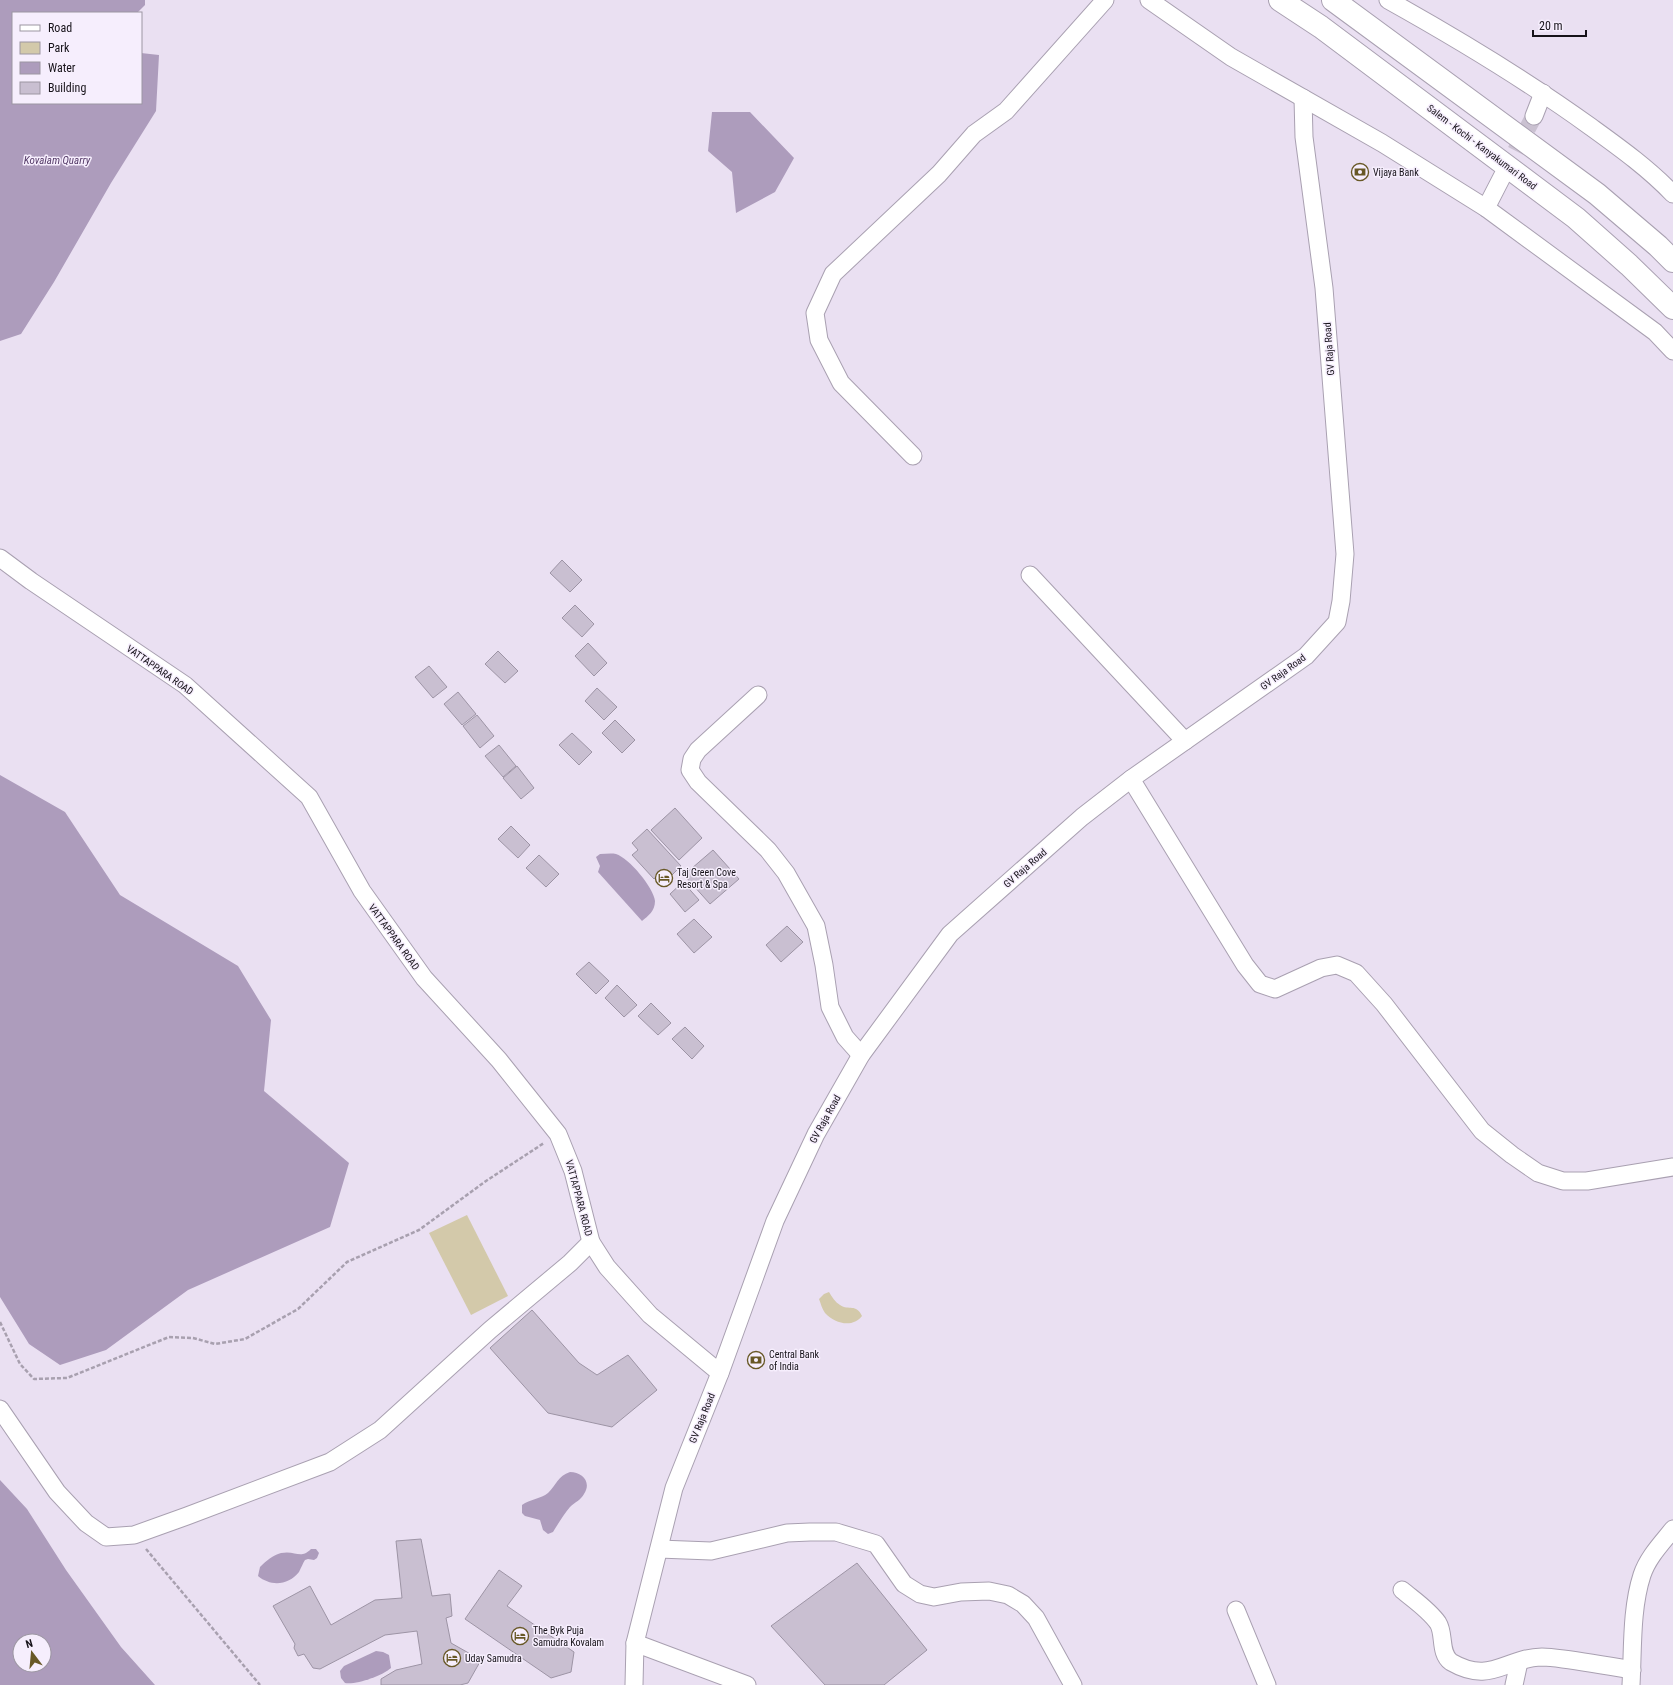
<svg xmlns="http://www.w3.org/2000/svg" width="1673" height="1685" viewBox="0 0 1673 1685" font-family="'Roboto Condensed',sans-serif">
<style>
.green{fill:#d3c9aa}
.water{fill:#ad9cbc;fill-rule:evenodd}
.building{fill:#c9bfd1;stroke:#9d94a5}
.lines{fill:none;stroke-linecap:round;stroke-linejoin:round}
.minor-tunnel{stroke:#cac1d1;stroke-width:17;stroke-dasharray:17 8;stroke-linecap:butt}
.minor-casing{stroke:#a9a0b1;stroke-width:19}
.highway-casing{stroke:#a9a0b1;stroke-width:24}
.path{stroke:#a8a0af;stroke-width:2.5;stroke-dasharray:4 2;stroke-linecap:butt}
.minor{stroke:#fff;stroke-width:17}
.highway{stroke:#fff;stroke-width:22}
.labels{text-anchor:middle;dominant-baseline:central;stroke-width:3;stroke-linejoin:round;paint-order:stroke}
.street-label{font-size:10px;fill:#161219;stroke:#f6eefd}
.poi-label{font-size:10px;fill:#161219;stroke:#f6eefd;text-anchor:start}
.water-label{font-size:11px;font-style:italic;fill:#543a67;stroke:#f6eefd}
</style>
<rect width="100%" height="100%" fill="#eae0f2"/>
<g class="green">
<polygon points="467,1215 508,1296 471,1315 429,1233"/>
<path d="M829 1292C832 1297 835 1302 840 1305 849 1311 856 1303 862 1316 853 1328 835 1324 825 1313 822 1309 821 1304 819 1299L824 1294Z"/>
</g>
<g class="water">
<polygon points="0,0 145,0 145,5 137,13 13,13 13,103 141,103 141,53 159,55 156,111 111,183 54,282 21,334 0,341"/>
<polygon points="712,112 750,112 794,158 775,192 736,213 732,172 708,151"/>
<polygon points="0,775 65,812 120,895 238,966 271,1020 264,1091 349,1163 330,1227 188,1290 106,1350 60,1365 29,1344 0,1297"/>
<path d="M600 854C605 854 611 853 616 854 629 858 654 888 655 901 655 911 648 916 642 921L598 872 600 866 596 857Z"/>
<path d="M570 1472C582 1472 592 1482 584 1494 581 1500 575 1502 570 1507 564 1514 558 1524 553 1532L548 1534 543 1530 540 1520 525 1516 522 1513V1505C530 1499 541 1499 548 1493 556 1485 558 1476 570 1472Z"/>
<path d="M0 1480 27 1509 66 1570 121 1647 155 1685H0ZM20 1641H44V1665H20Z"/>
<path d="M311 1549H316L319 1553 317 1558 314 1560 308 1559 305 1560C303 1563 301 1568 299 1572 289 1585 271 1587 258 1576L260 1567C266 1561 273 1555 281 1553 296 1550 300 1560 311 1549Z"/>
<path d="M376 1651 383 1652 389 1655 391 1668C382 1676 356 1685 345 1683L341 1678 340 1671 344 1666Z"/>
</g>
<g class="building">
<polygon points="562,560 582,580 570,592 550,573"/>
<polygon points="575,605 594,624 582,637 562,618"/>
<polygon points="588,643 607,663 594,676 575,656"/>
<polygon points="498,651 518,671 505,683 485,664"/>
<polygon points="429,666 447,687 433,698 415,677"/>
<polygon points="597,688 617,707 604,720 585,701"/>
<polygon points="458,692 476,714 462,725 444,704"/>
<polygon points="477,715 494,736 480,748 463,726"/>
<polygon points="615,720 635,740 622,753 602,733"/>
<polygon points="572,733 592,752 579,765 559,745"/>
<polygon points="499,745 516,766 503,777 485,756"/>
<polygon points="517,766 534,788 521,799 503,778"/>
<polygon points="675,808 702,838 679,860 651,830"/>
<polygon points="511,826 530,845 518,858 498,839"/>
<polygon points="647,829 681,866 668,879 661,873 654,879 632,855 638,850 632,843"/>
<polygon points="713,850 739,879 710,904 684,875"/>
<polygon points="539,855 559,874 546,887 526,868"/>
<polygon points="683,882 699,900 685,912 670,894"/>
<polygon points="694,919 712,937 694,953 677,934"/>
<polygon points="787,926 803,942 781,962 766,945"/>
<polygon points="589,962 609,981 596,994 576,974"/>
<polygon points="617,985 637,1005 624,1017 605,998"/>
<polygon points="651,1003 671,1023 658,1035 638,1016"/>
<polygon points="685,1027 704,1046 692,1059 672,1039"/>
<polygon points="532,1310 579,1363 597,1375 628,1355 657,1390 612,1427 548,1413 490,1348"/>
<polygon points="421,1539 432,1596 450,1594 452,1616 446,1618 451,1643 481,1660 468,1683 460,1685 381,1685 381,1679 396,1670 422,1664 417,1631 385,1635 320,1669 313,1668 304,1654 298,1656 294,1648 295,1644 273,1606 310,1586 331,1625 375,1600 402,1598 396,1541"/>
<polygon points="857,1563 927,1650 884,1685 825,1685 771,1626"/>
<polygon points="499,1570 522,1586 507,1606 574,1652 571,1672 551,1678 465,1619"/>
</g>
<g class="lines">
<polyline class="minor-tunnel" points="1504,173 1534,116"/>
<g class="minor-casing">
<g id="minor">
<polyline points="1149,0 1231,57 1382,143 1486,208 1655,332 1673,351"/>
<path d="M1388 0C1458 39 1526 80 1591 127 1620 148 1648 168 1673 194"/>
<polyline points="1534,116 1543,93"/>
<polyline points="1486,208 1504,173"/>
<polyline points="913,456 841,383 819,340 815,313 833,274 939,174 974,134 1006,111 1105,0"/>
<polyline points="0,558 31,581 185,685 309,797 362,891 424,978 499,1060 558,1134 573,1171 591,1242 607,1267 650,1315 720,1373"/>
<polyline points="1030,575 1185,741"/>
<polyline points="758,695 698,750 692,759 690,770 698,782 768,850 786,873 816,926 824,965 830,1007 845,1037 861,1055"/>
<polyline points="1131,779 1245,965 1260,984 1275,989 1321,968 1337,965 1356,973 1384,1004 1482,1131 1512,1155 1538,1173 1563,1181 1587,1181 1673,1167"/>
<polyline points="0,1409 57,1492 86,1523 106,1537 134,1535 187,1516 330,1462 380,1430 490,1330 570,1263 591,1242"/>
<polyline points="659,1549 711,1551 787,1533 810,1532 836,1532 876,1544 904,1584 920,1594 934,1597 961,1592 989,1591 1008,1595 1023,1604 1036,1618 1073,1685"/>
<path d="M1402 1590C1414 1600 1429 1610 1438 1623 1445 1634 1439 1653 1451 1662 1491 1685 1504 1658 1542 1657 1549 1657 1556 1658 1563 1659 1586 1662 1609 1666 1632 1670"/>
<polyline points="1236,1610 1267,1685"/>
<polyline points="635,1643 747,1685"/>
<polyline points="634,1685 635,1643 674,1488 720,1373 775,1221 816,1134 861,1055 950,934 1082,817 1131,779 1306,656 1337,622 1341,601 1345,554 1324,288 1304,137 1303,98"/>
<polyline points="1514,1685 1519,1662"/>
<path d="M1631 1685C1633 1649 1631 1609 1642 1575 1648 1557 1662 1543 1673 1529"/>
</g>
</g>
<g class="highway-casing">
<g id="highway">
<polyline points="1280,0 1321,27 1576,218 1629,265 1673,308"/>
<polyline points="1333,0 1597,194 1658,246 1673,261"/>
</g>
</g>
<g class="path">
<polyline points="0,1322 20,1364 34,1379 67,1378 169,1337 193,1338 215,1344 245,1339 298,1309 347,1262 419,1230 486,1181 544,1143"/>
<polyline points="146,1549 260,1685"/>
</g>
<use href="#minor" class="minor"/>
<use href="#highway" class="highway"/>
</g>
<defs>
<g id="bank-ring" transform="scale(0.9)"><circle r="9.5" fill="#f6eefd" stroke="#685826" stroke-width="1.5"/><path d="M-6-4H6V4H-6ZM0-2.3a2.3 2.3 0 1 0 0 4.6a2.3 2.3 0 1 0 0-4.6Z" fill="#685826"/></g>
<g id="hotel-ring" transform="scale(0.9)"><circle r="9.5" fill="#f6eefd" stroke="#685826" stroke-width="1.5"/><path d="M-6-4.5h1.5V1H6V5H4.5V3h-9V5H-6ZM-4 0a1.8 1.8 0 1 1 3.6 0ZM.5 0V-2.5h3Q6-2.5 6 0Z" fill="#685826"/></g>
</defs>
<g fill-rule="evenodd">
<use href="#bank-ring" x="1360" y="172"/>
<use href="#hotel-ring" x="664" y="878"/>
<use href="#bank-ring" x="756" y="1360"/>
<use href="#hotel-ring" x="520" y="1636"/>
<use href="#hotel-ring" x="452" y="1658"/>
</g>
<g class="labels">
<g class="street-label">
<text transform="translate(1482 147) rotate(37)">Salem - Kochi - Kanyakumari Road</text>
<text transform="translate(1329 349) rotate(-94)">GV Raja Road</text>
<text transform="translate(160 670) rotate(35)">VATTAPPARA ROAD</text>
<text transform="translate(1283 672) rotate(-36)">GV Raja Road</text>
<text transform="translate(1025 868) rotate(-41)">GV Raja Road</text>
<text transform="translate(394 937) rotate(54)">VATTAPPARA ROAD</text>
<text transform="translate(825 1119) rotate(-61)">GV Raja Road</text>
<text transform="translate(579 1198) rotate(75)">VATTAPPARA ROAD</text>
<text transform="translate(702 1418) rotate(-68)">GV Raja Road</text>
</g>
<g class="poi-label">
<text x="1373" y="172">Vijaya Bank</text>
<text x="677" y="872">Taj Green Cove<tspan x="677" dy="12">Resort &amp; Spa</tspan></text>
<text x="769" y="1354">Central Bank<tspan x="769" dy="12">of India</tspan></text>
<text x="533" y="1630">The Byk Puja<tspan x="533" dy="12">Samudra Kovalam</tspan></text>
<text x="465" y="1658">Uday Samudra</text>
</g>
<g class="water-label">
<text x="57" y="160">Kovalam Quarry</text>
</g>
</g>
<rect x="12" y="12" width="130" height="92" fill="#f6eefd" stroke="#9c96a2"/>
<rect x="20" y="25" width="20" height="6" fill="#ffffff" stroke="#9c96a2"/>
<text x="48" y="32" font-size="12" fill="#161219">Road</text>
<rect x="20" y="42" width="20" height="12" fill="#d3c9aa" stroke="#9c96a2"/>
<text x="48" y="52" font-size="12" fill="#161219">Park</text>
<rect x="20" y="62" width="20" height="12" fill="#ad9cbc" stroke="#9c96a2"/>
<text x="48" y="72" font-size="12" fill="#161219">Water</text>
<rect x="20" y="82" width="20" height="12" fill="#c9bfd1" stroke="#9c96a2"/>
<text x="48" y="92" font-size="12" fill="#161219">Building</text>
<g transform="translate(32 1653) rotate(344)"><circle r="19" fill="#f6eefd" stroke="#9c96a2"/>
<path d="M0-3L7 15L0 10L-7 15Z" fill="#685826"/>
<text y="-6" font-size="11" font-weight="bold" text-anchor="middle" fill="#161219">N</text>
</g>
<path d="M1533 30v6h53v-6" fill="none" stroke="#161219" stroke-width="2"/>
<text x="1539" y="30" font-size="12" fill="#161219" stroke="#f6eefd" stroke-width="3" paint-order="stroke">20 m</text>
</svg>
